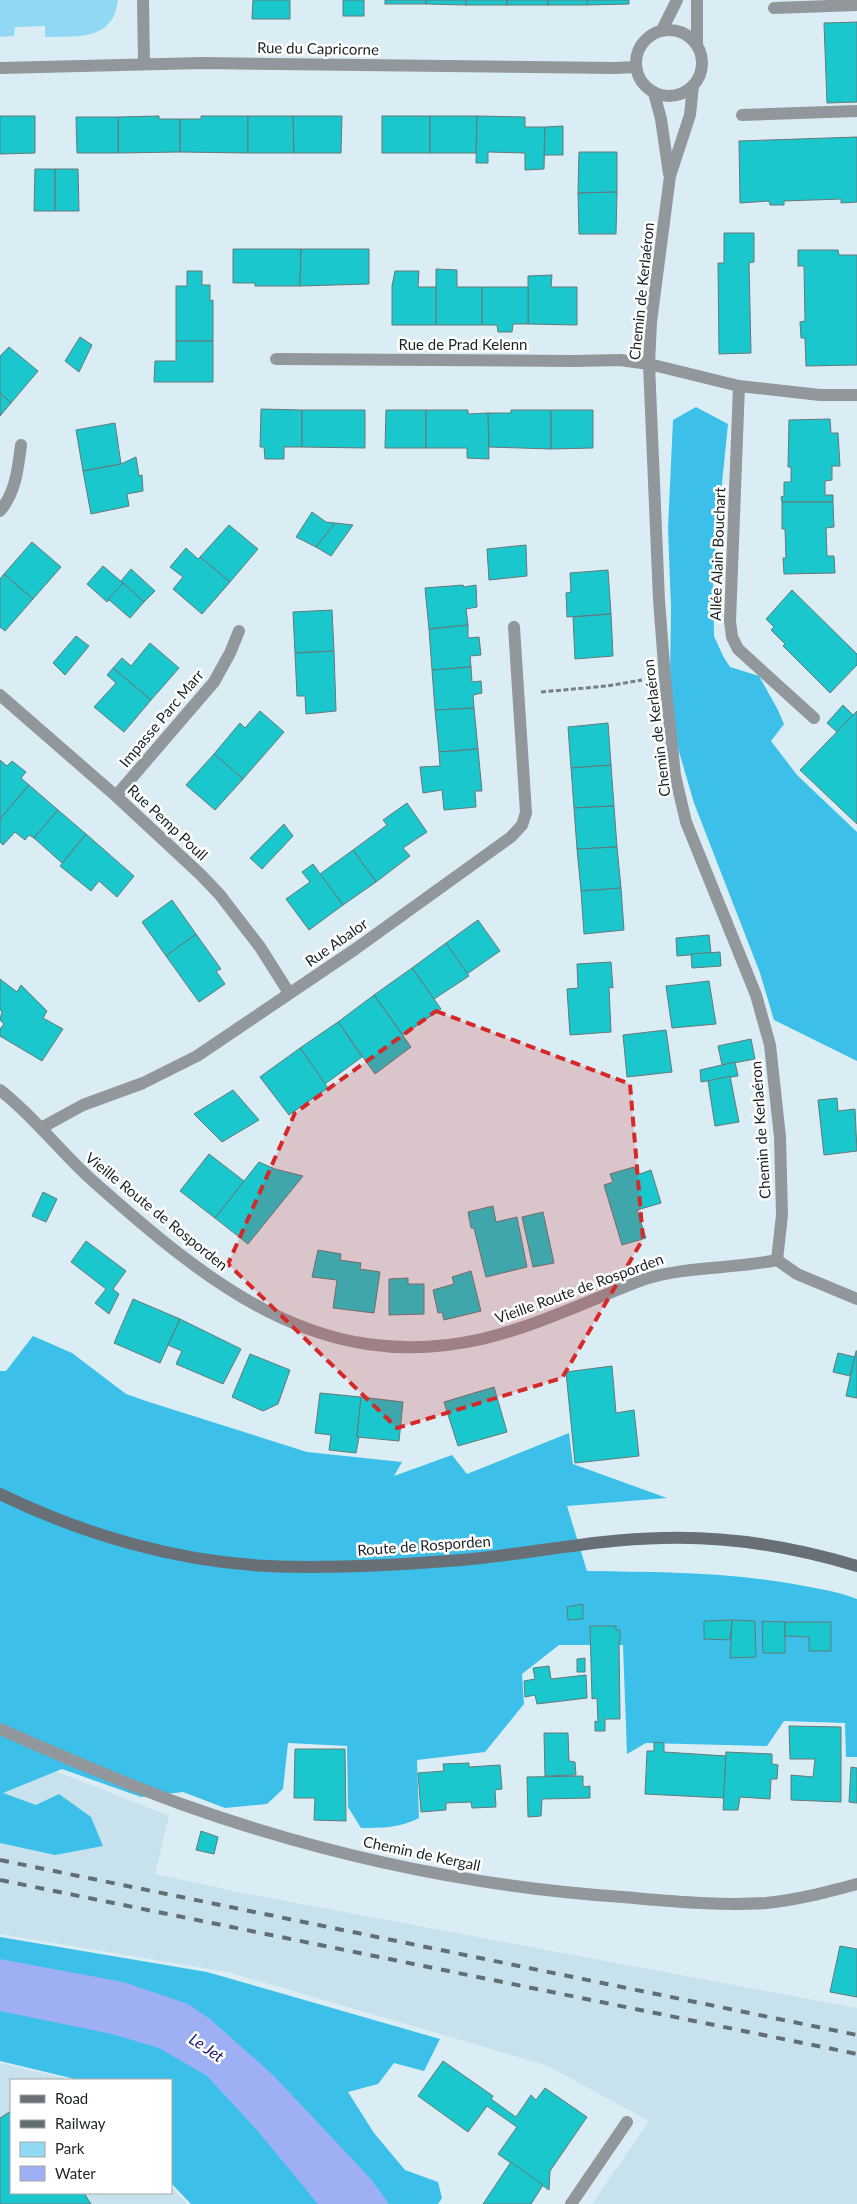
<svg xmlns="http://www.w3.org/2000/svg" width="857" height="2204" viewBox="0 0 857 2204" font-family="Lato,sans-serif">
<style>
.built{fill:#c8e2ed}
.green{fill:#90d8f4}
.forest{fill:#3cc0e9}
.water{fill:#9faff4}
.building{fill:#1ac7cd;stroke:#667879}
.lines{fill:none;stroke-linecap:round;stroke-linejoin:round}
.path{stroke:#748084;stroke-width:3;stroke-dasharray:5 2.5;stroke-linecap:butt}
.service{stroke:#92979c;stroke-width:12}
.minor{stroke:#92979c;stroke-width:12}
.secondary{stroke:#686f76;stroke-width:12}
.rail{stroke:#636e72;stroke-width:4;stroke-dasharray:9 9;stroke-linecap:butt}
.marked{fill:#d62828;fill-opacity:0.2;stroke:#d62828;stroke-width:4;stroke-dasharray:10 6;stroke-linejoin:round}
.labels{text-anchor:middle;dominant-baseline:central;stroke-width:5;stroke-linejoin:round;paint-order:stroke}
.street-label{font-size:15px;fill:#1c2325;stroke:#fff}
.water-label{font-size:16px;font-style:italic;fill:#191173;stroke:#fff}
</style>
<rect width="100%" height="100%" fill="#dbedf4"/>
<g class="built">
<polygon points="0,1749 169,1816 155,1874 243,1893 857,2008 857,2204 592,2204 649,2121 546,2065 228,1972 0,1934"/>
<polygon points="0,2063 72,2080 11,2080 11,2193 171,2193 171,2187 187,2204 0,2204"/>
</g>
<path class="green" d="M0 0H118C113 42 76 36 45 37V26L15 27 14 36 0 37Z"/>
<g class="forest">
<polygon points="696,407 728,424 713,572 714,636 723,656 730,667 759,676 778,710 784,724 771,741 797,775 857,832 857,1061 774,1020 760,973 694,803 678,748 670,681 671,608 668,528 673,420"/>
<path d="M33 1336 72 1353 126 1394 149 1402 307 1452 402 1462 394 1476 452 1455 467 1474 569 1433 573 1464 667 1498 567 1506 587 1571C657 1572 725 1572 794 1584 815 1588 836 1591 857 1599V1757H846L845 1723 784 1721 767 1746 646 1743 627 1754 623 1645H559L522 1674 524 1704 485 1752 417 1760 419 1818C400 1828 382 1828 361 1828L348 1807 347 1746 288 1743 283 1789 267 1804 225 1808 183 1792 141 1797 62 1769 3 1793 36 1805 59 1794 91 1817 103 1846 55 1855 0 1843V1371H6Z"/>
<polygon points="0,1937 207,1972 440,2039 424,2071 394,2063 378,2084 348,2092 374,2133 405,2170 438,2182 442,2198 438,2204 191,2204 171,2183 171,2080 79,2080 0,2061"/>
</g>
<polygon class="water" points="0,1959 123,1982 188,2004 210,2019 273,2075 370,2178 389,2204 318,2204 256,2129 207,2076 159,2048 112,2034 0,2011"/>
<g class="building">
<polygon points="253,0 290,0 290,19 252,19"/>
<rect x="343" y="0" width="21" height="16"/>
<rect x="385" y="0" width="41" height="4"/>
<polygon points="426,0 466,0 466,5 426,4"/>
<rect x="466" y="0" width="41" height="5"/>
<rect x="507" y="0" width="41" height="5"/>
<polygon points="548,0 588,0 587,5 548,5"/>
<polygon points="588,0 629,0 629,4 587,5"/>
<polygon points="857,22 857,102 827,103 824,23"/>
<polygon points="0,116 35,116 35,153 0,154"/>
<polygon points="159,116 159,119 180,119 180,152 118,153 118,117"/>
<polygon points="201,116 248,116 248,153 180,152 180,119 201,119"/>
<polygon points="248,116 293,116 294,153 248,153"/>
<polygon points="293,116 342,116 341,153 294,153"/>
<rect x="382" y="116" width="48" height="37"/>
<polygon points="430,116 477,116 476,153 430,153"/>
<polygon points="477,116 525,117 525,127 545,127 544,169 525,170 525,153 488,152 488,163 476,163"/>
<polygon points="76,117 118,117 118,153 77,153"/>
<polygon points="563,126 563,155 544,155 545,127"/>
<polygon points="857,137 857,202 841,203 841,199 784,201 784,205 770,205 769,201 740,203 739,141"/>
<polygon points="579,152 617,152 617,192 578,193"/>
<polygon points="35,169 55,169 55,211 34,211"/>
<polygon points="55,169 78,169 79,211 55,211"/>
<polygon points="617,192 616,234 579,234 578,193"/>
<polygon points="724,233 754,233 754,262 749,263 751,353 719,354 718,263 724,263"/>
<polygon points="233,249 301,249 300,286 255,286 255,283 233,283"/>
<polygon points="301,249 369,249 369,284 300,286"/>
<polygon points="798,250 838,250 839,255 857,255 857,365 806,366 805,338 801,338 800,322 805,321 804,266 798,266"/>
<polygon points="436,269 457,270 457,287 482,287 482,325 436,325"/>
<polygon points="187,271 202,271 202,285 210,285 210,301 213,300 213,341 176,341 176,286 187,286"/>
<polygon points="395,271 419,271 418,287 436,287 436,325 392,325 392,286"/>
<polygon points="552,275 551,287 577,287 577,325 528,324 528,276"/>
<polygon points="482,287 528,287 528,324 513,324 512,332 498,332 497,325 482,325"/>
<polygon points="80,337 92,345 79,372 65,361"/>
<polygon points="176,341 213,341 213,382 154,382 155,361 176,361"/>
<polygon points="9,347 38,371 11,403 0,393 0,356"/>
<polygon points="0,393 11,403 0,416"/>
<polygon points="261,409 302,410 302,447 284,447 284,459 265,459 264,447 260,447"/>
<polygon points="302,410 365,410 365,448 302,447"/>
<polygon points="386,410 426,410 426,448 385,448"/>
<polygon points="426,410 468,410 468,414 488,413 489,459 467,458 467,448 426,448"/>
<polygon points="511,410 551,410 551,449 489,447 488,413 511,413"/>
<polygon points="551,410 593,410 593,448 551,449"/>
<polygon points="830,419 831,433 838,433 840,466 832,466 832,480 825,481 825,495 833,495 833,502 782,502 781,497 784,496 784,482 791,482 791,467 788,467 789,420"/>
<polygon points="115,423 121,464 83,471 76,430"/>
<polygon points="136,457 139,476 142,475 143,491 127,494 129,506 91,514 83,471 121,464"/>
<polygon points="782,502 833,502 834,527 826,528 827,556 834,556 835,573 784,574 783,558 786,558 785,529 782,529"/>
<polygon points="312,512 326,522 335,523 316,547 296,537"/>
<polygon points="335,523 353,525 331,556 316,547"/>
<polygon points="229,525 258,549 230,582 200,557"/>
<polygon points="32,542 61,567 33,599 4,574"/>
<polygon points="526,545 527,576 489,580 487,549"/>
<polygon points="186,548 198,559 200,557 230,582 202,614 173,589 183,577 170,567"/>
<polygon points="103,566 123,583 107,602 87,584"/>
<polygon points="131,569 155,591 144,602 121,581"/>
<polygon points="608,570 611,614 567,617 566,593 571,592 570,573"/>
<polygon points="4,574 33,599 5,631 0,627 0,579"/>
<polygon points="123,583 144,602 130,618 108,599"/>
<polygon points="463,585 464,587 476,585 477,607 466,609 468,625 429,629 425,588"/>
<polygon points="792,590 857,654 857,665 830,693 783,646 785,644 771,630 774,627 766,619"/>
<polygon points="332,610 334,651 295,653 293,612"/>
<polygon points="611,614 613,656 575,659 573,617"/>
<polygon points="468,625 468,638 479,637 481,655 470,656 471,667 432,670 429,629"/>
<polygon points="76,636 89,646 65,675 53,663"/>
<polygon points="150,643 179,668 151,700 113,668 122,658 131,666"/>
<polygon points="334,651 336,711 306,714 305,696 297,696 295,653"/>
<polygon points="471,667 472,682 481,681 482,693 473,695 474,708 435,710 432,670"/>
<polygon points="113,668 151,700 124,732 94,707 116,683 107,675"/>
<polygon points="843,705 853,715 837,732 827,723"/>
<polygon points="474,708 478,749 439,752 435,710"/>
<polygon points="260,711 284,732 243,779 214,754 240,723 245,728"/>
<polygon points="857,711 857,824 800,770"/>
<polygon points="608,723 611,765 571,768 568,727"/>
<polygon points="478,749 482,791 475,791 476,807 444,810 442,790 423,793 420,767 440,766 439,752"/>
<polygon points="214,754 243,779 215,810 186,785"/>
<polygon points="0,760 7,766 12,761 26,772 21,778 29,785 0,819"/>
<polygon points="611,765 614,806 574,808 571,768"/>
<polygon points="29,785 58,810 34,838 29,835 25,840 15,832 3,845 0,842 0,819"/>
<polygon points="407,803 427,832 403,848 410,856 376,882 353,850 387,825 383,820"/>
<polygon points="614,806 617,847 577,849 574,808"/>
<polygon points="58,810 86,834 62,863 34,838"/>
<polygon points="284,824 293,836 262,869 250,858"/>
<polygon points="86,834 134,876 117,897 99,881 91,891 60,866"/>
<polygon points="617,847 621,888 581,891 577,849"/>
<polygon points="353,850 376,882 343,905 320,874"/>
<polygon points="313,864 343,905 309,930 286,899 310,882 302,872"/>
<polygon points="621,888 624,930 584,934 581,891"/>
<polygon points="172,900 196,934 166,956 142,922"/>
<polygon points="478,920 500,951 467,974 446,943"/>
<polygon points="196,934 221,969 216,971 225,984 199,1002 166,956"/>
<polygon points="709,935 711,953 677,956 676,938"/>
<polygon points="446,943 469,976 434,999 412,968"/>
<polygon points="720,952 721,966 692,968 691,954"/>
<polygon points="611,962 613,988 609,987 611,1032 570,1035 567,989 578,988 577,964"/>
<polygon points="412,968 441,1009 403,1035 374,995"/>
<polygon points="0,979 17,992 21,985 47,1011 43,1018 63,1029 42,1061 0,1036 0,1029 4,1024 0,1020 2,1011 0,1010"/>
<polygon points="709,981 716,1024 672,1028 666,986"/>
<polygon points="374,995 411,1047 375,1074 338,1022"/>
<polygon points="338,1022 362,1057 325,1084 300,1048"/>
<polygon points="666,1030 672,1072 627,1077 623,1035"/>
<polygon points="751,1039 755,1059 722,1065 718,1046"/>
<polygon points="300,1048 328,1088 289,1115 260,1077"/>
<polygon points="735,1062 738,1076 701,1082 700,1070"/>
<polygon points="730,1076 739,1122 715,1126 708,1081"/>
<polygon points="233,1090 259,1120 222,1142 194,1114"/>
<polygon points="837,1098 838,1111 855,1109 857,1151 824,1155 818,1100"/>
<polygon points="209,1154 244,1181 215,1218 180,1191"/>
<polygon points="259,1162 275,1169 303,1176 248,1244 215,1218"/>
<polygon points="634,1167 637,1175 651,1170 661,1203 637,1210 646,1238 622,1245 604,1185 613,1182 610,1174"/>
<polygon points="43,1192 57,1199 46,1222 32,1216"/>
<polygon points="493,1206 496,1222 517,1217 527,1267 486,1277 474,1228 471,1228 468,1212"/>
<polygon points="543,1212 554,1263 533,1267 522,1217"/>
<polygon points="86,1241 126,1271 113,1289 119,1294 109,1314 95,1303 106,1289 71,1262"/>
<polygon points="318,1250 341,1254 340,1260 361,1263 360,1269 380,1272 374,1313 333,1308 337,1280 312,1277"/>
<polygon points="471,1271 481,1311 444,1320 442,1312 438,1313 433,1290 454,1284 452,1277"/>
<polygon points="408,1278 408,1284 424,1284 424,1314 389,1315 389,1279"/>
<polygon points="133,1299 180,1319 160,1363 114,1343"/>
<polygon points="180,1319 241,1349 223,1384 176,1364 182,1351 168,1345"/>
<polygon points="856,1351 857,1351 857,1398 846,1396"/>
<polygon points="838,1353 855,1357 850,1376 833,1372"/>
<polygon points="250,1354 290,1370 278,1404 263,1411 232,1397"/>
<polygon points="612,1366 616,1413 634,1410 639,1456 575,1463 566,1372"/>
<polygon points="494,1387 507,1432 458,1446 444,1402"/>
<polygon points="320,1393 361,1397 357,1437 359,1437 356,1453 329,1450 331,1435 315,1433"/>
<polygon points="361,1397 403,1402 399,1441 357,1437"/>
<polygon points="583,1604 583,1619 568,1620 567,1607"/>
<polygon points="732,1620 730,1640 704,1639 704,1621"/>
<polygon points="732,1620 755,1621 756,1657 730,1658"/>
<polygon points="762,1621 785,1622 785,1653 763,1653"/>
<polygon points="785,1622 831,1622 831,1651 809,1651 809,1637 785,1636"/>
<polygon points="590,1626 616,1626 616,1630 620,1630 620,1641 619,1640 620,1719 605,1719 605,1731 595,1731 595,1721 598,1722 597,1698 592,1699"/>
<polygon points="585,1658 585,1672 577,1672 577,1659"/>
<polygon points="549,1666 551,1679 586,1675 587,1698 537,1704 535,1695 525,1697 524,1681 535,1679 533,1668"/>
<polygon points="789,1726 841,1727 841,1802 791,1800 791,1775 813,1777 815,1759 790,1759"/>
<polygon points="544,1733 568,1733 569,1761 575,1762 576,1775 545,1776"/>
<polygon points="654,1742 664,1743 664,1752 726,1756 724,1798 645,1794 647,1751 654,1751"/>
<polygon points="295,1749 345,1749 346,1821 314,1820 315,1798 294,1798"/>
<polygon points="726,1752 772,1754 772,1764 778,1765 777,1779 771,1779 770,1799 740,1797 738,1810 723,1810"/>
<polygon points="469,1763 469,1767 500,1765 502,1789 495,1790 496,1807 472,1808 471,1802 446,1803 446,1810 421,1812 418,1773 444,1771 443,1764"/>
<polygon points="851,1767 857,1768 857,1803 849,1802"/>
<polygon points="583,1776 583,1787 590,1786 590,1798 542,1799 541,1816 528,1817 527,1777"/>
<polygon points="201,1831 218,1837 214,1854 196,1850"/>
<polygon points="840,1946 857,1949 857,1997 830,1992"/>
<polygon points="443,2061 493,2096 491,2099 516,2117 531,2095 536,2100 545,2088 587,2117 550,2171 549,2190 498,2154 517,2127 487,2106 468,2132 418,2096"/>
<polygon points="11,2111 11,2193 84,2193 91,2204 0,2204 0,2118"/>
<polygon points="511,2162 543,2185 531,2204 483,2204"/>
</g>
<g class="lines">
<polyline class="path" points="541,692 607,686 642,680"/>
<g class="service">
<polyline points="774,8 857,5"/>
<polyline points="742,115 857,111"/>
</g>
<g class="minor">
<polyline points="143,0 144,63"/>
<circle cx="669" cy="63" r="33"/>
<polyline points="662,30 677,0"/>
<polyline points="697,45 697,0"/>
<polyline points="0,68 202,63 615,68 636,67"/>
<polyline points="693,86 690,115 670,176 651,322 649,364 659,600 665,678 675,775 686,822 756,995 770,1045 780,1137 782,1215 777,1260"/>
<polyline points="654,93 661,119 669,174"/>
<polyline points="276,359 575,361 620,360 649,364 739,386 820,395 857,395"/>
<polyline points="739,386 730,621 732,637 738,649 814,718"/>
<path d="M0 511C16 492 18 468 21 445"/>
<polyline points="0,695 116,796 201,875 220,895 260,947 289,993"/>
<polyline points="116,796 214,682 230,653 239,631"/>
<path d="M0 1090C35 1117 61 1153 94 1182 208 1283 319 1376 482 1339 537 1326 592 1299 645 1279 688 1266 733 1269 777 1260L797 1274 857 1299"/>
<polyline points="41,1128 83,1105 143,1083 197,1056 354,950 511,837 522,825 526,813 514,627"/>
<path d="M0 1729C60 1755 120 1782 181 1804 324 1855 472 1887 623 1897 670 1901 719 1906 766 1903 797 1900 827 1892 857 1884"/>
<polyline points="571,2204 627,2122"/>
</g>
<path class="secondary" d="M0 1494C82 1534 177 1562 269 1566 333 1569 398 1565 462 1560 529 1554 595 1539 663 1538 729 1536 794 1547 857 1566"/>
<g class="rail">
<polyline points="0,1860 857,2035"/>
<polyline points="0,1880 857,2054"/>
</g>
</g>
<path class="marked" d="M436 1011 630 1084 643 1239 562 1378 397 1428 228 1264 295 1113Z"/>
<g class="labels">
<g class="street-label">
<text transform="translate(318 48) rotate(1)">Rue du Capricorne</text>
<text transform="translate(641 291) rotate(-84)">Chemin de Kerlaéron</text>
<text x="463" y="344">Rue de Prad Kelenn</text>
<text transform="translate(717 554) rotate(-88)">Allée Alain Bouchart</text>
<text transform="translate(161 718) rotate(-50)">Impasse Parc Marr</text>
<text transform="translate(656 728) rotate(-97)">Chemin de Kerlaéron</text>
<text transform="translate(168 822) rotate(43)">Rue Pemp Poull</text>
<text transform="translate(336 942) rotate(-35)">Rue Abalor</text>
<text transform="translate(760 1130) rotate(-94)">Chemin de Kerlaéron</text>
<text transform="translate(157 1211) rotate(39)">Vieille Route de Rosporden</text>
<text transform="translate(579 1288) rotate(-20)">Vieille Route de Rosporden</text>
<text transform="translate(424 1545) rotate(-4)">Route de Rosporden</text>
<text transform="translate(422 1853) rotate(12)">Chemin de Kergall</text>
</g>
<g class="water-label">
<text transform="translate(207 2047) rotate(34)">Le Jet</text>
</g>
</g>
<rect x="10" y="2079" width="162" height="115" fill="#ffffff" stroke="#a4a7a8"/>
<rect x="20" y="2095" width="25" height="8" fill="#686f76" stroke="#a4a7a8"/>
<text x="55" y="2104" font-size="15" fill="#1c2325">Road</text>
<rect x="20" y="2120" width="25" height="8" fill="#636e72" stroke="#a4a7a8"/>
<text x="55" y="2129" font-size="15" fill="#1c2325">Railway</text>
<rect x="20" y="2142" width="25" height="15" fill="#90d8f4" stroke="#a4a7a8"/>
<text x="55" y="2154" font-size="15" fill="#1c2325">Park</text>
<rect x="20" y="2166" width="25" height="15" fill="#9faff4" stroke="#a4a7a8"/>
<text x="55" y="2179" font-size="15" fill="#1c2325">Water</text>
</svg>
